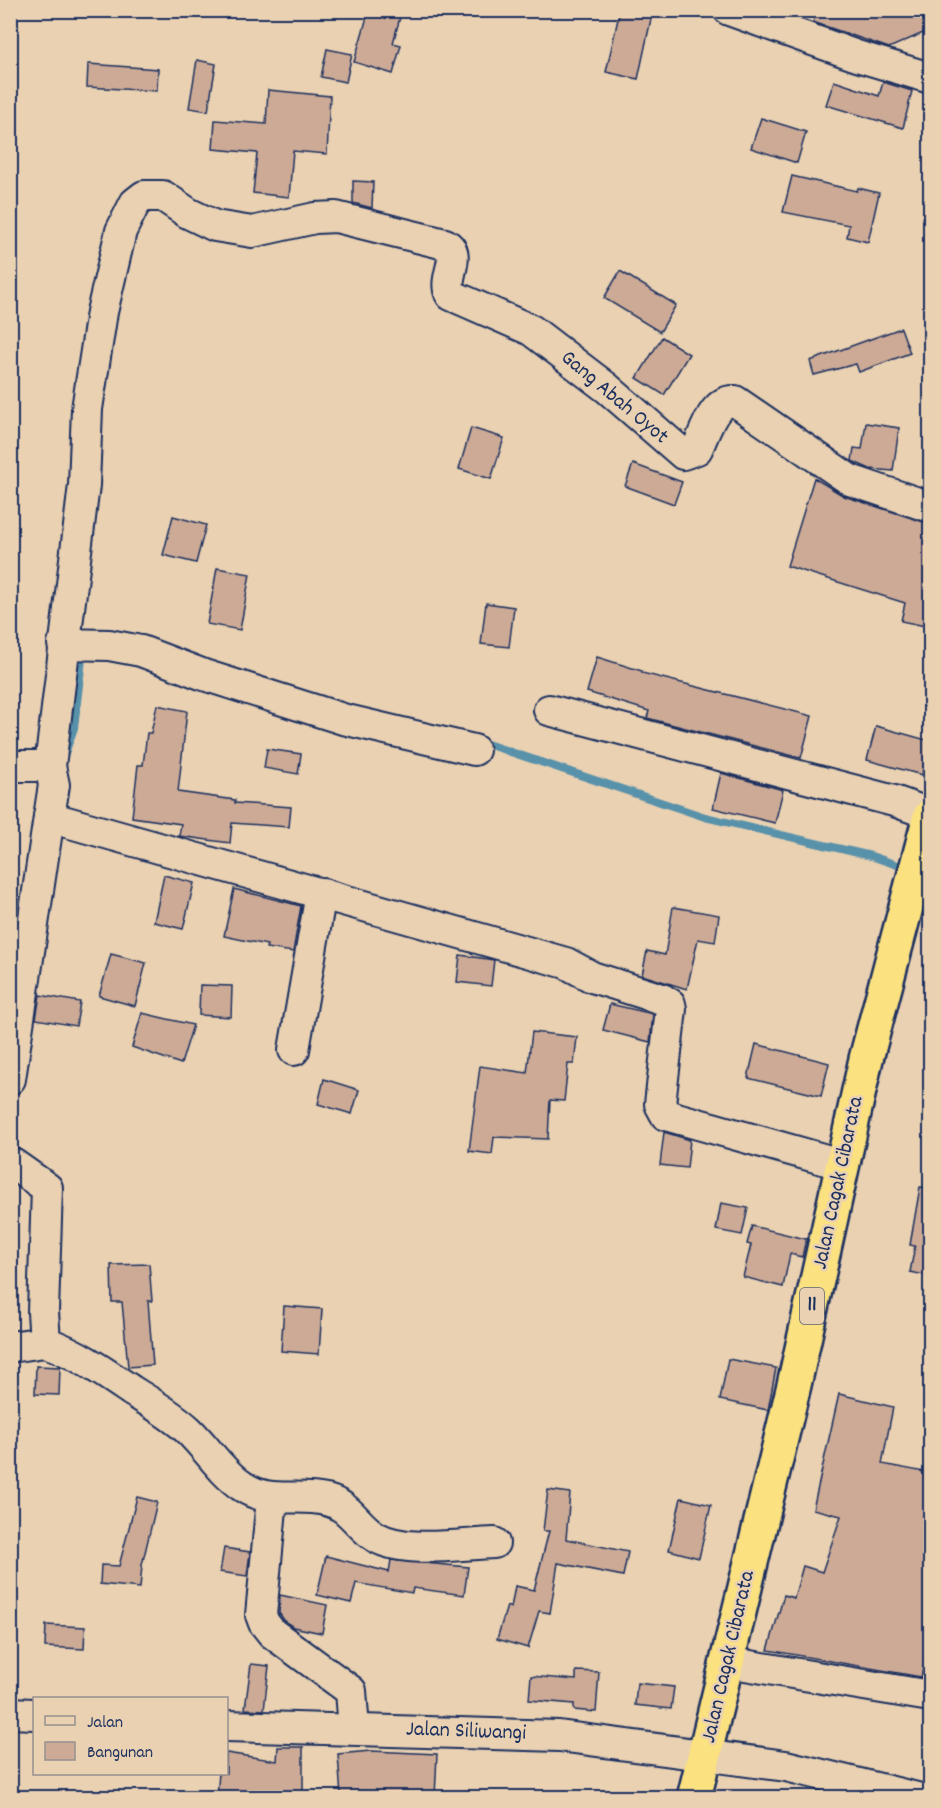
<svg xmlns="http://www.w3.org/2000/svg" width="941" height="1808" viewBox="0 0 941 1808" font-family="Dekko,sans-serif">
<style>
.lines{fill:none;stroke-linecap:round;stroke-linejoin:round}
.stream{stroke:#5991aa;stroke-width:8}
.building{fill:#ccaa96;stroke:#1b2f5e;stroke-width:1.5}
.street-casing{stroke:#1b2f5e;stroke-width:34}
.highway-casing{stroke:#1b2f5e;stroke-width:38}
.street{stroke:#e9d1b2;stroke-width:30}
.highway{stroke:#fbe180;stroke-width:33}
.labels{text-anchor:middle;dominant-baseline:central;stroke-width:5;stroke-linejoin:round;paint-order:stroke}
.shield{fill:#e9d1b2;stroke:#596077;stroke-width:1.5}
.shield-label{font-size:21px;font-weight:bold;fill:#1b2f5e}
.street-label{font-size:22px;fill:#1b2f5e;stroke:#e9d1b2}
</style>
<rect width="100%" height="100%" fill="#e9d1b2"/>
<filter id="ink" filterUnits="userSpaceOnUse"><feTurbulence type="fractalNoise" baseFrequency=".0167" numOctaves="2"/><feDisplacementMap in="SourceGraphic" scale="12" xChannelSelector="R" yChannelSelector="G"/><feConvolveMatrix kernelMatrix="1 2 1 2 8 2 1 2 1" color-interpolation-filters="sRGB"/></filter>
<g filter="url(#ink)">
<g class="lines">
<g class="stream">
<polyline points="478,741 705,817 871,856 909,869"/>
<polyline points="64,756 74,728 83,650"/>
</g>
</g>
<g class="building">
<polygon points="369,10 402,10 393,43 401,45 393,74 354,62"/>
<polygon points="620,10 653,10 638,79 606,72"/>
<polygon points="817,10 930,10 930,30 889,48 813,22"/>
<polygon points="327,49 352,54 346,82 321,77"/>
<polygon points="197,60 216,64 208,111 189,108"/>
<polygon points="88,64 158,69 157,91 87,87"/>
<polygon points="834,81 879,96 883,82 912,91 903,128 826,105"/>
<polygon points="268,90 330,96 327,154 293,151 289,197 253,193 257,153 213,149 215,120 266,124"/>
<polygon points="761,118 806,132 797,163 751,148"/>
<polygon points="792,176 857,191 858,188 879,193 868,242 847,237 849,225 783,212"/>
<polygon points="353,181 373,182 372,208 353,203"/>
<polygon points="620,271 676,305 660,332 604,298"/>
<polygon points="901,328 910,353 859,372 856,364 814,375 810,361"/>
<polygon points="662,337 689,354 664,395 637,378"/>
<polygon points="866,423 899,428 893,471 870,469 852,461 854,448 862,449"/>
<polygon points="471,428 504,438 491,479 459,469"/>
<polygon points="633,464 682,482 674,504 625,486"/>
<polygon points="814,478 844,496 930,524 930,627 901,621 905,603 787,566"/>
<polygon points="173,516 206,525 196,563 163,555"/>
<polygon points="217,568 250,574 240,630 207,624"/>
<polygon points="486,603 514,607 509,647 481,644"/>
<polygon points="597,657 642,671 642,673 812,716 801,758 647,718 649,711 587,692"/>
<polygon points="157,705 187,711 178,792 235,800 235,803 291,807 289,827 232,823 230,843 179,836 181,824 132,817 138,765 143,765 147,733 151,733"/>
<polygon points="876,726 930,741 922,775 867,760"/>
<polygon points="267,749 301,754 298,774 264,768"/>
<polygon points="721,773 783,790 775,823 713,808"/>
<polygon points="164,875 194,883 183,929 154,922"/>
<polygon points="234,889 301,906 293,952 266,948 267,945 224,936"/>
<polygon points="673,907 719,915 715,942 698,939 687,989 642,975 647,951 665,955"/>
<polygon points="111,954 146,963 135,1006 99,996"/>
<polygon points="460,955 494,960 491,986 457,982"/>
<polygon points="200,985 232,986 231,1017 199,1015"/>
<polygon points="40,995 80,1002 76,1026 36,1019"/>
<polygon points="610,1004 653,1014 650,1042 603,1030"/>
<polygon points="142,1013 193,1025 181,1064 132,1047"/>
<polygon points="532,1032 577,1037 574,1064 568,1064 564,1101 550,1100 548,1139 494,1137 492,1154 469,1151 480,1066 527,1073"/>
<polygon points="756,1044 829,1063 821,1096 748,1078"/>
<polygon points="324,1079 359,1090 352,1114 318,1104"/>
<polygon points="664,1132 690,1140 687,1168 660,1165"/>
<polygon points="920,1187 930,1188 930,1276 910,1272 915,1246 910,1245"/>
<polygon points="721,1203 748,1208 742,1235 716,1230"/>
<polygon points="752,1226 806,1239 802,1257 790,1254 783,1287 743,1277 751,1245 747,1244"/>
<polygon points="149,1264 152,1301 148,1301 153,1365 128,1367 122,1302 112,1302 111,1265"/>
<polygon points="284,1306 322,1309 319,1354 281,1351"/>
<polygon points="728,1359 776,1368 768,1410 720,1400"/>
<polygon points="36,1366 60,1367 59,1395 35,1394"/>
<polygon points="839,1394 893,1407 882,1464 930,1473 930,1652 927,1652 921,1677 768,1650 784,1595 794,1598 803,1566 822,1572 841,1516 813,1509"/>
<polygon points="548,1490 570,1493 566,1539 628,1552 623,1576 558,1563 550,1613 539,1611 528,1648 497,1639 507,1606 511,1608 515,1586 534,1590 549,1531 543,1531"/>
<polygon points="137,1497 157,1502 142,1565 140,1588 100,1584 101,1565 119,1566"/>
<polygon points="681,1498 711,1505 699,1558 669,1550"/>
<polygon points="224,1548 250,1552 247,1576 220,1572"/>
<polygon points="326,1556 389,1572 391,1560 468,1567 464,1595 413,1588 412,1593 356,1583 351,1603 317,1595"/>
<polygon points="280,1595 327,1605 322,1633 293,1627 284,1620 279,1613"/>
<polygon points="46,1625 85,1627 84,1649 45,1647"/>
<polygon points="251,1664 269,1666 264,1710 245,1709"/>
<polygon points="576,1671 599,1672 596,1712 574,1710 574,1704 529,1700 531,1676 576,1680"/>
<polygon points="637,1683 674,1687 671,1709 635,1705"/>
<polygon points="278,1747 303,1747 303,1796 217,1797 219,1773 226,1773 226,1753 277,1761"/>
<polygon points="371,1751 437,1754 435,1797 341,1797 338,1754"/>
</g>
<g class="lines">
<g class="street-casing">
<g id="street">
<polyline points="729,10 857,56 930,78"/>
<polyline points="63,644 109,645 141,651 204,675 343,719 474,750"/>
<polyline points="549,710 894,801 930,814"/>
<polyline points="10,766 50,766 54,785 49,817 566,963 592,977 662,999 670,1004 671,1009 660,1104 666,1115 844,1165"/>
<path d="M50 766 84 485 87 409 102 312 121 231 135 203 144 196H163L188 213 215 226 252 232 315 218 336 217 445 244C464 255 441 279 451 295L531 330 607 388 683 454 697 449C705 433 713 399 735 401L850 480 930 507"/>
<polyline points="294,1050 321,893"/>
<polyline points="10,1079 49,817"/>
<path d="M10 1162 47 1188 43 1312 45 1342C77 1353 104 1372 132 1391 151 1403 172 1415 188 1430 207 1448 221 1472 242 1486 269 1505 297 1493 326 1500 350 1505 357 1526 376 1537 405 1554 461 1544 494 1543"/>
<polyline points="10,1347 45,1342"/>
<polyline points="272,1498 261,1615 264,1623 272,1633 351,1691 354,1729"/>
<polyline points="727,1662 930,1696"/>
<polyline points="10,1713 34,1714"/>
<polyline points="226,1726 559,1736 786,1766 917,1798"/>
</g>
</g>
<g class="highway-casing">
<polyline id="highway" points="694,1798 794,1385 866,1059 930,816"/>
</g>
<use href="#street" class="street"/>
<use href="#highway" class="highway"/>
</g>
</g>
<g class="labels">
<rect class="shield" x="800" y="1288" width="24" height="36" rx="4.5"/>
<g class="shield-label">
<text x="812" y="1306">11</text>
</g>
<g class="street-label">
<text transform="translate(614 398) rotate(40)">Gang Abah Oyot</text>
<text transform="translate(839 1183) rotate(-78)">Jalan Cagak Cibarata</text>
<text transform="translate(729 1657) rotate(-77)">Jalan Cagak Cibarata</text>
<text transform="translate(466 1732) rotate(2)">Jalan Siliwangi</text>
</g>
</g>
<rect width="941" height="1808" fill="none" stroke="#e9d1b2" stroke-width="36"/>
<rect x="18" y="18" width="905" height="1772" fill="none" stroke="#1b2f5e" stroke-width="2" filter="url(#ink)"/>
<rect x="33" y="1697" width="195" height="78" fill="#e9d1b2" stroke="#979090" stroke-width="1.5"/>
<rect x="45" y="1716" width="30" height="9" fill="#e9d1b2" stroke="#979090" stroke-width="1.5"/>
<text x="87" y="1727" font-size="18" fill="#1b2f5e">Jalan</text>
<rect x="45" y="1742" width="30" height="18" fill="#ccaa96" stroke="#979090" stroke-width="1.5"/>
<text x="87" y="1757" font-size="18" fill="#1b2f5e">Bangunan</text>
</svg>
